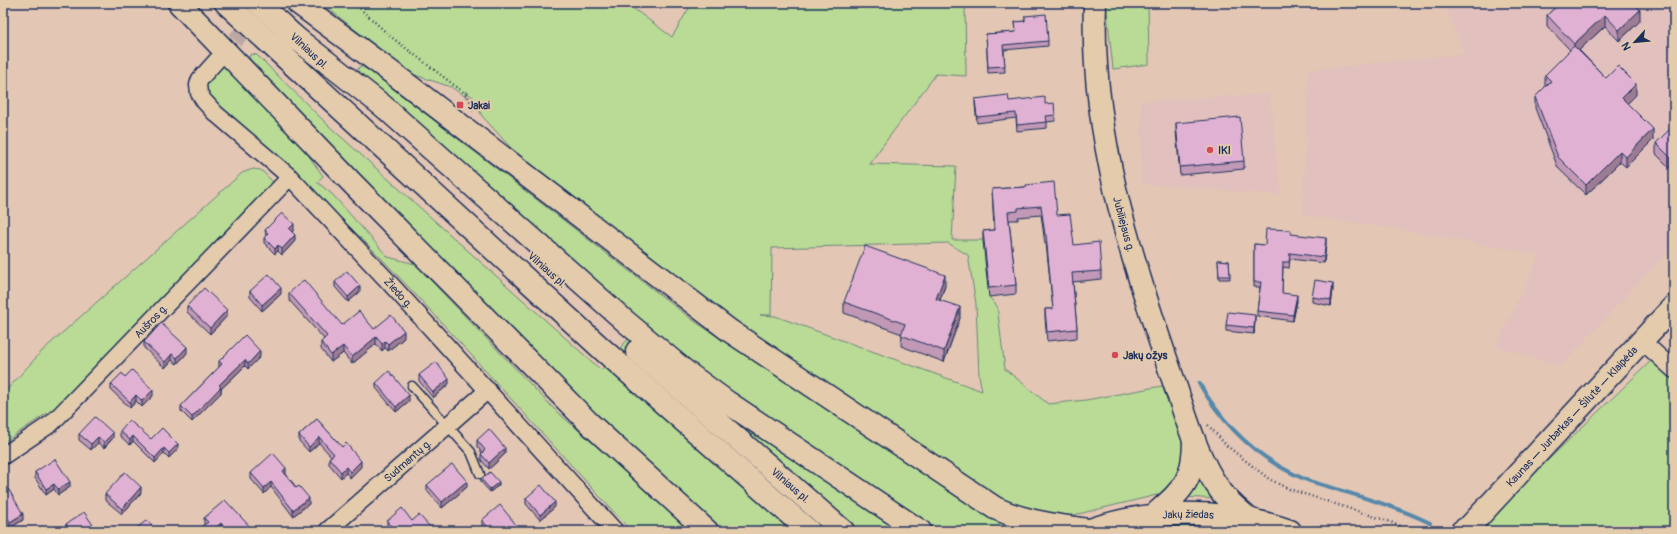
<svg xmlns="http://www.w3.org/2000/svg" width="1677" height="534" viewBox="0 0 1677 534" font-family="Pangolin,sans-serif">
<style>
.built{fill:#e2c0bd}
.green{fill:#b9db95;stroke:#6a857a;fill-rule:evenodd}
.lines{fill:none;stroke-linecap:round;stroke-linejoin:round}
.stream{stroke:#5688ab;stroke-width:4}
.street-tunnel{stroke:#bba8a3;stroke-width:16;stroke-dasharray:16 8;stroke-linecap:butt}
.lane-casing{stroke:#1b2f5e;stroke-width:11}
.street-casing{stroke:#1b2f5e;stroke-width:19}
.primary-casing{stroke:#1b2f5e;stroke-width:25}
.highway-casing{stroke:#1b2f5e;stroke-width:25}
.path{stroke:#1b2f5e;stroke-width:2.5;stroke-dasharray:1 3;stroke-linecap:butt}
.lane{stroke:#e4cbac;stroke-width:8}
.street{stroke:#e4cbac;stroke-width:16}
.primary{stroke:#e4cbac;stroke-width:22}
.highway{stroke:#e4cbac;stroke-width:22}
.wall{fill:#c198b5;stroke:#1b2f5e}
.shaded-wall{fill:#9d7c93;stroke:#1b2f5e}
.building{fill:#e0b1d2;stroke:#1b2f5e}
.poi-dot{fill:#d1495b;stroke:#e4cbac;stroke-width:1.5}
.labels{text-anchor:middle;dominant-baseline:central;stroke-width:3.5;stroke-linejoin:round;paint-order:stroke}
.street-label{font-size:11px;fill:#1b2f5e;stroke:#e4cbac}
.poi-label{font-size:11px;font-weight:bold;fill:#1b2f5e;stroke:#e4cbac;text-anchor:start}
</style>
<rect width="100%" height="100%" fill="#e3c6b4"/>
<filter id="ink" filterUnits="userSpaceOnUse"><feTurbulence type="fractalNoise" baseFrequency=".025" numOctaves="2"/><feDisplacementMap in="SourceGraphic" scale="8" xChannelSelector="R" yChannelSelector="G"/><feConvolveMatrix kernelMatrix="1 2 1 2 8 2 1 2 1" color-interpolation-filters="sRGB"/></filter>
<g filter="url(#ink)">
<g class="built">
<polygon points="1444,3 1674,3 1674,245 1561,366 1496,346 1540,255 1398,229 1303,215 1308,70 1465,54"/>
<polygon points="1269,94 1281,195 1142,184 1141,101"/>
</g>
<g class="green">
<path d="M321 3H626L672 37 692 3H965L966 76 936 74 869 164 956 166 952 240H983L989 297 997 306 1005 369 1048 404 1086 400 1162 386C1168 402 1190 450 1186 464 1182 477 1172 487 1161 494L1074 515 1050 518 1007 506 693 297 641 249 512 149 482 116 474 98 465 91 466 97 451 87 412 74ZM948 243 968 255 976 304 979 375 982 391 775 316 760 315H771L772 248Z"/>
<polygon points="1106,3 1148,3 1149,64 1113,69"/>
<polygon points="252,54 257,55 329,126 601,370 642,323 356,73 360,66 370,71 694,321 1004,524 1027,531 722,531 556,379 337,158 250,59 249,56"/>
<polygon points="223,62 301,145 323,176 317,182 332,194 388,257 415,264 556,411 695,531 631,531 433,313 381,258 290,167 213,102 205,91 205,82"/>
<polygon points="253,169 261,170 274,183 59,405 3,443 3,394 43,350 242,173"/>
<polygon points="1654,358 1674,376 1674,531 1479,531 1495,511"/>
<polygon points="1199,468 1216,499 1187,497"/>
<polygon points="1182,525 1245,531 1133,531"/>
</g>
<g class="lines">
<path class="stream" d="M1199 383C1223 425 1257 458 1302 478 1312 483 1325 485 1336 489 1368 499 1400 508 1430 523"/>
<polyline class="street-tunnel" points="218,58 257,17"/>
<g class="lane-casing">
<polyline id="lane" points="412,386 471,452 480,474"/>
</g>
<g class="street-casing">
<g id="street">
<path id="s1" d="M217 60 200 79 198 85 199 93 204 101 215 113 290 177 386 279 615 531"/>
<polyline points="1642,341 1674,370"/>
<path id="s2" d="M3 456 52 423 290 177"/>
<path id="s3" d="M327 531 488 390"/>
</g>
</g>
<g class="primary-casing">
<g id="primary">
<path id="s4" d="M1095 3C1090 132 1131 259 1173 379 1186 416 1197 459 1220 490 1228 502 1240 511 1250 520"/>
<path d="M1153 516C1182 490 1194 482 1194 440"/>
<path id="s5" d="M1462 531 1470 526 1674 306"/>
</g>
</g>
<g class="highway-casing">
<g id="highway">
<polyline points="179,3 353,184 589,423 707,531"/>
<polyline points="226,3 602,349 809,531"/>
<polyline points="258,3 298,40"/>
<path d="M298 3 399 78 730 331 995 508C1025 522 1056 525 1088 530"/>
<polyline points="287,31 383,106 625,321 686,372 727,402 920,531"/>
<path id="s6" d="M637 351 843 531"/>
<path id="s7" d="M1087 531C1151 508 1226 508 1290 531"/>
</g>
</g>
<g class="path">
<polyline points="354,3 390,36 467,95 474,108 472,111"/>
<polyline points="1208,425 1227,446 1269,479 1289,489 1388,521 1412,531"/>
</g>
<use href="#lane" class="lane"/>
<use href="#street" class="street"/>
<use href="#primary" class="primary"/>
<use href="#highway" class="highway"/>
</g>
<g class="wall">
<polygon points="1560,3 1640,21 1619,41 1605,26 1579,50 1606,78 1636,95 1627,103 1653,140 1626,167 1620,162 1586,195 1558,168 1535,108 1535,97 1545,87 1545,75 1570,50 1547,26 1547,15"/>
<polygon points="1025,16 1048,41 1048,46 1004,50 1005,72 988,73 986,34 1016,32 1015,22 1025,21"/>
<polygon points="975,99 1045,104 1055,115 1055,121 1047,122 1047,128 1017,131 1016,118 977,123 975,105"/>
<polygon points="1176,123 1244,161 1244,169 1180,175 1176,131"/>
<polygon points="1674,125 1674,172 1656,154 1656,143"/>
<polygon points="1026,187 1057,215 1074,245 1101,271 1101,279 1073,282 1077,329 1077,338 1047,341 1045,318 1045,309 1053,309 1046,243 1045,244 1041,215 1018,217 1018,220 1009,220 1016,285 1016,294 989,297 983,240 983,231 994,230 992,189"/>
<polygon points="265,230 294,230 292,232 295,241 282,255 278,251 275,254 264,243 264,238 266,236"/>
<polygon points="1291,234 1326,243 1324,263 1290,259 1289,268 1283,267 1282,293 1297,301 1293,321 1257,316 1257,311 1260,287 1254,287 1254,244 1265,245"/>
<polygon points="1218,260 1229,261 1230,279 1219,279"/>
<polygon points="335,282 360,292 348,302 335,287"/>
<polygon points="945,286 940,300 960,318 944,362 901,346 902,334 844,313 844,302"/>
<polygon points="1333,289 1331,306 1312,302 1312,297"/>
<polygon points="250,291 281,294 262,311 250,297"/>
<polygon points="289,293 342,325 374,329 404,338 388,351 385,348 382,351 376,344 352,364 343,353 331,362 321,349 321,342 324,339 289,300"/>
<polygon points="187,306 227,316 210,334 187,312"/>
<polygon points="1255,321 1254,334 1226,331 1226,325"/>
<polygon points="144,342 187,353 177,364 172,360 165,368 144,348"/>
<polygon points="260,357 248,369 245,366 221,389 221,393 192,422 181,411 181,406 219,367 219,361"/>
<polygon points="419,375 449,384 433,398 419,381"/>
<polygon points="125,377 153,396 142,407 136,401 130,408 111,390 111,384"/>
<polygon points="376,383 409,401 396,412 376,388"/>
<polygon points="317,419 342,447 361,467 350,478 346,473 341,478 329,464 329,458 331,456 319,443 309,452 299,441 299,435"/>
<polygon points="120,431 151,439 178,449 169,458 164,453 155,463 133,441 130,445 120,436"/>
<polygon points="79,434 113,438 104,448 98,443 91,450 79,440"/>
<polygon points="477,440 505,454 489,469 481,460 481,454 482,453 477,446"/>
<polygon points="35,472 70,487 58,495 54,489 46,495 35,478"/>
<polygon points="251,473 286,474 309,504 293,516 271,487 264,494 251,479"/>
<polygon points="481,479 499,485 490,492 481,482"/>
<polygon points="427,485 467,487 442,508 427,491"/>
<polygon points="3,493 23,520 10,528 6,521"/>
<polygon points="141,493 122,514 105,500 105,494"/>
<polygon points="526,498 555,507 540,520 526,504"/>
<polygon points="204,518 254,531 222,531 221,530 204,525"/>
<polygon points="482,520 518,531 486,531 482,526"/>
<polygon points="387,521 412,521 431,531 389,531 387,528"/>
<polygon points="66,524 93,531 67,531 66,529"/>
</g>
<g class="shaded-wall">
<polygon points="1640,10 1640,21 1619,41 1619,30"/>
<polygon points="1605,15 1605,26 1574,55 1574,44"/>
<polygon points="1636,84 1636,95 1622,109 1622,98"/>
<polygon points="1653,129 1653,140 1626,167 1626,157"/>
<polygon points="1620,151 1620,162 1586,195 1586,185"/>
<polygon points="294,224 294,230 289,235 289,229"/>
<polygon points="295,235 295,241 282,255 282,249"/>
<polygon points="1326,238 1326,243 1324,263 1324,257"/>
<polygon points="278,245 278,251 275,254 275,249"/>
<polygon points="945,275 945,286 936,310 936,299"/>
<polygon points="1333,283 1333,289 1331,306 1331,300"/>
<polygon points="360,286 360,292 348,302 348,297"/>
<polygon points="281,288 281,294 262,311 262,305"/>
<polygon points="1297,295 1297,301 1293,321 1293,315"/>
<polygon points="960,307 960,318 944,362 944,351"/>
<polygon points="227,310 227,316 210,334 210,328"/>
<polygon points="1255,315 1255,321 1254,334 1254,328"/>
<polygon points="404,331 404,338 388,351 388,344"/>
<polygon points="376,337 376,344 352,364 352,357"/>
<polygon points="385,341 385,348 382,351 382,344"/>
<polygon points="343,346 343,353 331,362 331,355"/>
<polygon points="187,347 187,353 177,364 177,358"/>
<polygon points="260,351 260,357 248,369 248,364"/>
<polygon points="172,354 172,360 165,368 165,362"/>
<polygon points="245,360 245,366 221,389 221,393 192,422 192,417 219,385"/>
<polygon points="449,379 449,384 433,398 433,392"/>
<polygon points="153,390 153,396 142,407 142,401"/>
<polygon points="136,395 136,401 130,408 130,402"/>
<polygon points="409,395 409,401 396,412 396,407"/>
<polygon points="113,433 113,438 104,448 104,442"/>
<polygon points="133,436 133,441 130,445 130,440"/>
<polygon points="98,437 98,443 91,450 91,444"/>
<polygon points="319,437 319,443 309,452 309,447"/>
<polygon points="178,444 178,449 169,458 169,453"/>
<polygon points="164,448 164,453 155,463 155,458"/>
<polygon points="505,448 505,454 489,469 489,463"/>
<polygon points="361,461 361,467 350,478 350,472"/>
<polygon points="346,467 346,473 341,478 341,472"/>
<polygon points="286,468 286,474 283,477 283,471"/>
<polygon points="467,481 467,487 442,508 442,502"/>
<polygon points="70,482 70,487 58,495 58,489"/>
<polygon points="271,482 271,487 264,494 264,488"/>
<polygon points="499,482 499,485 490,492 490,489"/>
<polygon points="54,484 54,489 46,495 46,489"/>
<polygon points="141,487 141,493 122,514 122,509"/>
<polygon points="309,498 309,504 293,516 293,510"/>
<polygon points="555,502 555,507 540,520 540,515"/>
<polygon points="23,514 23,520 10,528 10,522"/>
<polygon points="6,515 6,521 3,523 3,517"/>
<polygon points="221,523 221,530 219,531 212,531"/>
<polygon points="93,525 93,531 85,531"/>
<polygon points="518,527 518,531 513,531"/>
</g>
<g class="building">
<polygon points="1560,3 1634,3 1640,10 1619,30 1605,15 1574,44 1547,15"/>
<polygon points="1046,14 1048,41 1003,45 1005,66 988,67 986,34 1016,32 1015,22 1025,21 1025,16"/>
<polygon points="1574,46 1606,78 1618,66 1636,84 1622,98 1653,129 1626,157 1620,151 1586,185 1558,157 1535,97 1551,81 1545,75"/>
<polygon points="1008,95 1009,101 1045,97 1045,104 1054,103 1055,115 1046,116 1047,122 1017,125 1016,113 977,117 975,99"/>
<polygon points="1240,117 1244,161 1180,167 1176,123"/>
<polygon points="1674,125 1674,161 1656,143"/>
<polygon points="1054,182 1057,215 1070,214 1074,245 1099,242 1101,271 1072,273 1077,329 1047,332 1045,309 1053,309 1046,235 1045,235 1041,206 1018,208 1018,211 1008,212 1016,285 989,288 983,231 995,230 992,189 1026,187 1026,185"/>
<polygon points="282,213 294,224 289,229 295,235 282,249 278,245 275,249 264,238 268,233 265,230"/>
<polygon points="1266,229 1291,230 1291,234 1326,238 1324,257 1290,253 1289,262 1283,262 1282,293 1297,295 1293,315 1257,311 1261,282 1254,282 1254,244 1265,245"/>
<polygon points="865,246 945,275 936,299 960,307 944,351 901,335 905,324 844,302"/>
<polygon points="1218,260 1229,261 1230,276 1219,276"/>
<polygon points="347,271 360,286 348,297 335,282"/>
<polygon points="269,274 281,288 262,305 250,291"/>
<polygon points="304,280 342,325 359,311 374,329 391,315 404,331 388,344 385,341 382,344 376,337 352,357 343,346 331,355 321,342 327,336 289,293"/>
<polygon points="1315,280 1333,283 1331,300 1312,297"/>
<polygon points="204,288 227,310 210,328 187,306"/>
<polygon points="1228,312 1255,315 1254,328 1226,325"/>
<polygon points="161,323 187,347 177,358 172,354 165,362 144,342"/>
<polygon points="245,335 260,351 248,364 245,360 219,385 221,387 192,417 181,406 222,364 219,361"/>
<polygon points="436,362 449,379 433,392 419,375"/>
<polygon points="132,370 153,390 142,401 136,395 130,402 111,384 122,373 125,377"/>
<polygon points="389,371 409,395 396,407 376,383"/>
<polygon points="95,417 113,433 104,442 98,437 91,444 79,434"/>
<polygon points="317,419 342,447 346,443 361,461 350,472 346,467 341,472 329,458 334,454 319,437 309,447 299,435"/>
<polygon points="129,420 151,439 162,428 178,444 169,453 164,448 155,458 133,436 130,440 120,431"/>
<polygon points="489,429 505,448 489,463 481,454 485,450 477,440"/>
<polygon points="273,453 286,468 283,471 296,488 299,486 309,498 293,510 271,482 264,488 251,473"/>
<polygon points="55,459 70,482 58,489 54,484 46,489 35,472"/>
<polygon points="452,464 467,481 442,502 427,485"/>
<polygon points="125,472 141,487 122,509 105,494"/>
<polygon points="490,472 499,482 490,489 481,479"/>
<polygon points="541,485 555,502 540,515 526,498"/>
<polygon points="9,490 23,514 10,522 6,515 3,517 3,493"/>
<polygon points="225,500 254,531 228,531 221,523 212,531 196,531 208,522 204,518"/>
<polygon points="500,505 518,527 513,531 491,531 482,520"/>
<polygon points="402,508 412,521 419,515 431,528 427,531 395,531 387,521"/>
<polygon points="84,512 93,525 85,531 71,531 66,524"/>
<polygon points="147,520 156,531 133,531"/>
</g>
</g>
<g class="poi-dot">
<rect x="456" y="101" width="8" height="8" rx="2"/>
<circle cx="1210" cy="150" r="4"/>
<circle cx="1115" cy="355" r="4"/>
</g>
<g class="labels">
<g class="street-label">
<text transform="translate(309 51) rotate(43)">Vilniaus pl.</text>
<text stroke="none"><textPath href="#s4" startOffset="224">Jubiliejaus g.</textPath></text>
<text transform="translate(547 270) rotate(42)">Vilniaus pl.</text>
<text stroke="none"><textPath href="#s1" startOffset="323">Žiedo g.</textPath></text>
<text stroke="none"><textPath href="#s2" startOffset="201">Aušros g.</textPath></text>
<text stroke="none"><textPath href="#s5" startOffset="159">Kaunas — Jurbarkas — Šilutė — Klaipėda</textPath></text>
<text stroke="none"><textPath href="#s3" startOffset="107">Sudmantų g.</textPath></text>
<text stroke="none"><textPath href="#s6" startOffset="204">Vilniaus pl.</textPath></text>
<text stroke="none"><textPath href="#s7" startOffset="103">Jakų žiedas</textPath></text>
</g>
<g class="poi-label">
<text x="468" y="105">Jakai</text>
<text x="1218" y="150">IKI</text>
<text x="1123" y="355">Jakų ožys</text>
</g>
</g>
<rect width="1677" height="534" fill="none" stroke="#e4cbac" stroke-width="16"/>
<rect x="8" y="8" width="1661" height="518" fill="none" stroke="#1b2f5e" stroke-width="1.5" filter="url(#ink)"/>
<g transform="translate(1635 42) rotate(243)" stroke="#e4cbac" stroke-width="3" paint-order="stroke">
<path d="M0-3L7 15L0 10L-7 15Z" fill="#1b2f5e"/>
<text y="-6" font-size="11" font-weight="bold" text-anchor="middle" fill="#1b2f5e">N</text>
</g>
</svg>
